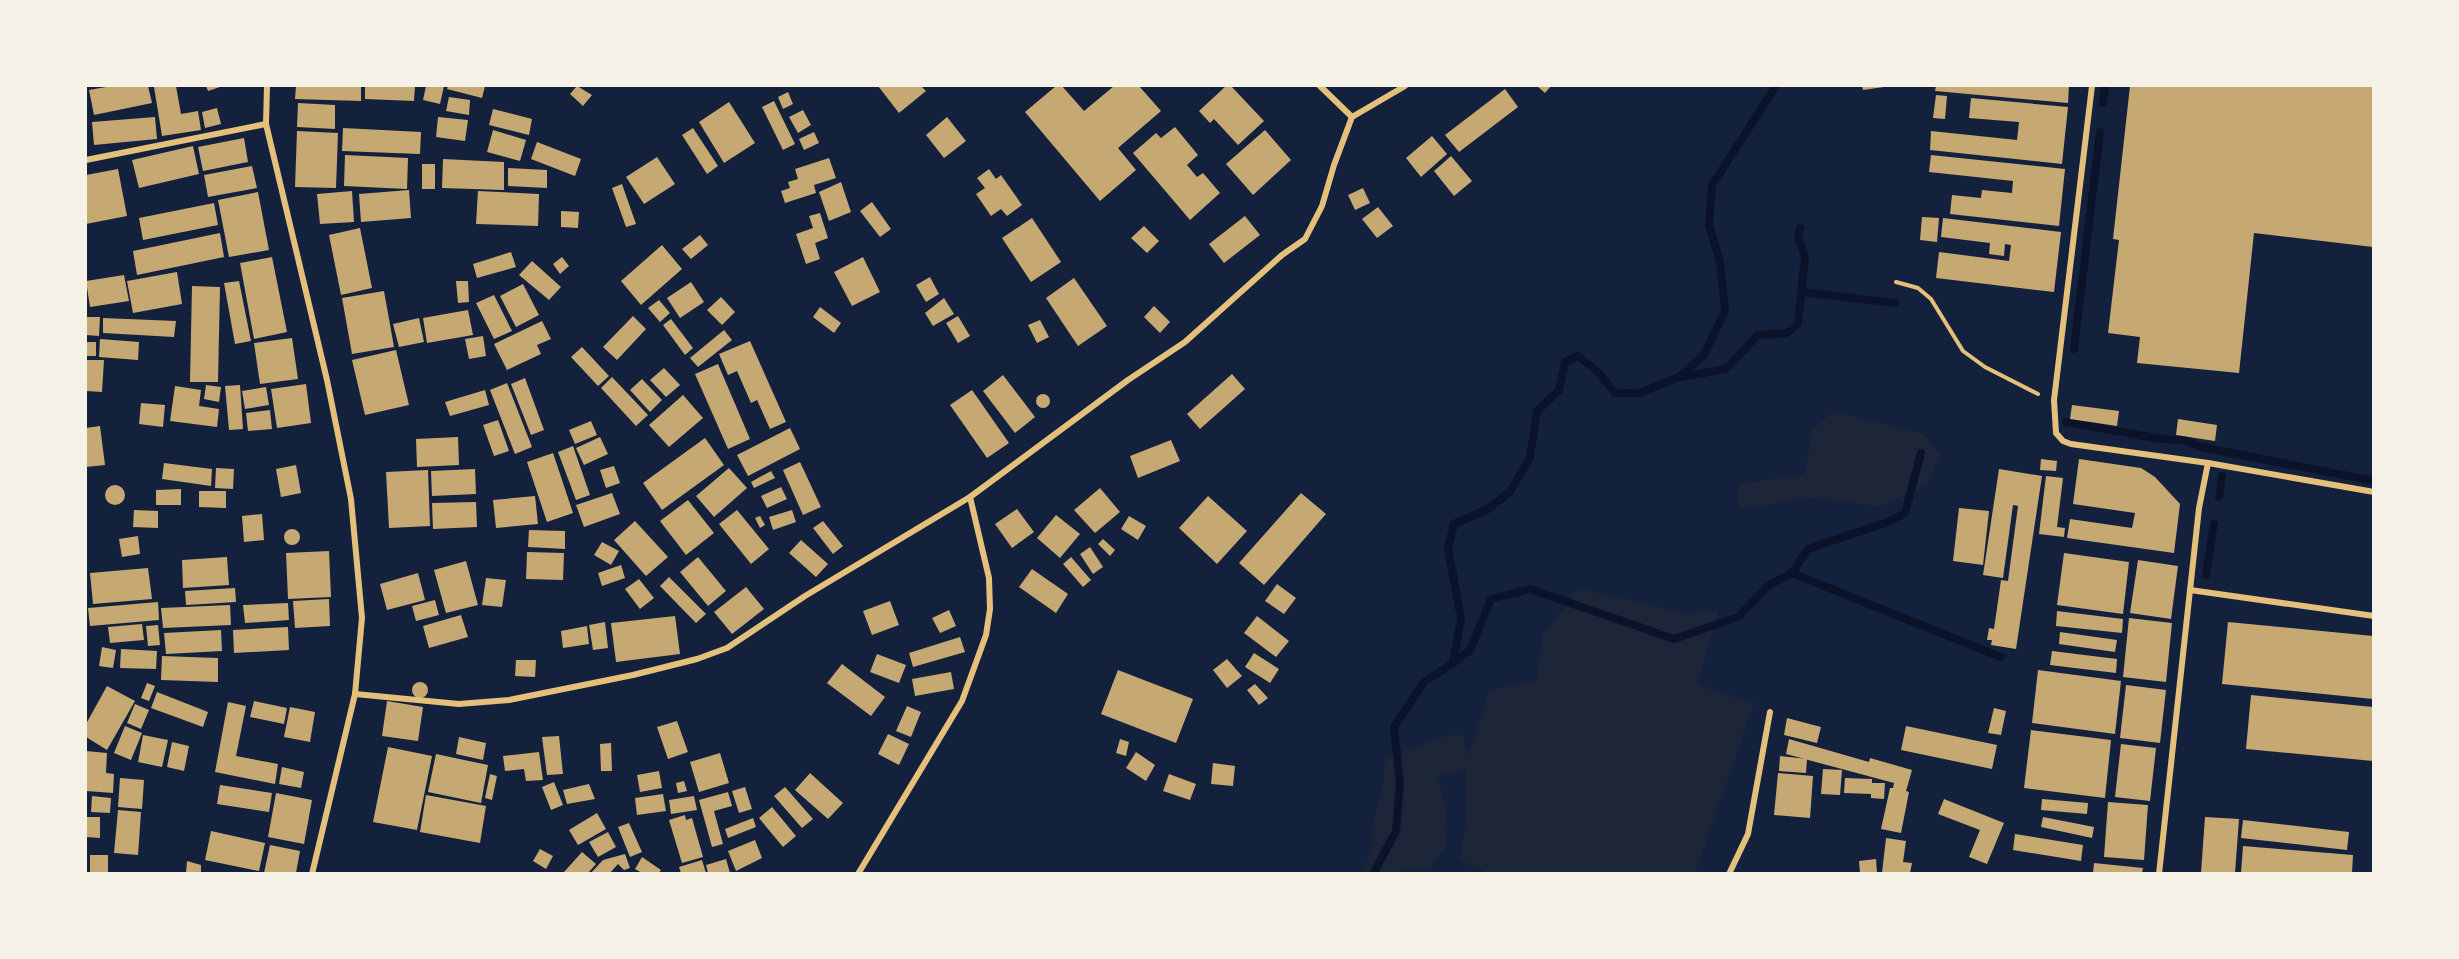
<svg xmlns="http://www.w3.org/2000/svg" width="2459" height="959" viewBox="0 0 2459 959" font-family="'Work Sans',sans-serif">
<style>
.green{fill:#1d2539}
.lines{fill:none;stroke-linecap:round;stroke-linejoin:round}
.stream{stroke:#0b132b;stroke-width:8}
.building{fill:#c6a872}
.path{stroke:#e5c07b;stroke-width:4}
.minor{stroke:#e5c07b;stroke-width:6}
</style>
<rect width="100%" height="100%" fill="#14213d"/>
<g class="green">
<polygon points="1833,412 1924,434 1940,454 1927,485 1879,506 1810,498 1739,509 1737,496 1741,483 1805,475 1812,429"/>
<polygon points="1579,588 1685,613 1719,610 1697,684 1754,703 1695,873 1484,873 1481,869 1459,861 1465,830 1467,768 1458,773 1437,776 1446,805 1445,848 1429,869 1403,870 1403,873 1362,873 1373,846 1372,829 1384,780 1385,758 1443,736 1462,735 1468,755 1490,691 1537,680 1542,637"/>
</g>
<g class="lines">
<g class="stream">
<polyline points="2103,103 2105,86"/>
<polyline points="1802,292 1895,303"/>
<polyline points="2074,349 2100,132"/>
<polyline points="1681,377 1726,369 1758,335 1787,333 1798,324 1805,256 1798,238 1800,228"/>
<polyline points="2066,422 2161,439 2184,440 2201,447 2374,481"/>
<polyline points="2219,497 2222,476"/>
<polyline points="1792,573 2001,657"/>
<polyline points="2206,575 2214,524"/>
<polyline points="1453,663 1470,650 1491,599 1530,589 1674,639 1738,617 1769,585 1792,573 1808,549 1888,522 1905,513 1921,453"/>
<polyline points="1373,874 1396,831 1400,783 1394,727 1424,682 1453,663 1461,619 1448,548 1454,524 1488,509 1510,492 1530,457 1537,411 1559,390 1565,362 1578,356 1598,372 1615,393 1639,393 1679,377 1704,355 1725,311 1720,262 1709,225 1712,185 1776,86"/>
</g>
</g>
<g class="building">
<polygon points="112,86 148,86 152,103 94,115 89,90"/>
<polygon points="176,86 181,114 198,111 201,130 162,136 154,87"/>
<polygon points="206,86 223,86 208,91"/>
<polygon points="296,86 361,86 361,101 295,99"/>
<polygon points="365,86 415,86 414,101 365,99"/>
<polygon points="426,86 444,86 440,104 423,100"/>
<polygon points="448,86 485,86 482,98 447,89"/>
<polygon points="577,86 592,95 583,106 570,94"/>
<polygon points="878,86 921,86 926,91 899,113"/>
<polygon points="1056,86 1062,86 1084,111 1114,86 1139,86 1161,111 1118,148 1136,170 1100,201 1025,112"/>
<polygon points="1226,86 1231,86 1264,121 1238,145 1214,119 1210,123 1199,111"/>
<polygon points="1537,86 1551,86 1545,93"/>
<polygon points="1862,86 1884,86 1884,87 1863,90"/>
<polygon points="1936,86 2069,86 2068,103 1935,91"/>
<polygon points="2130,86 2373,86 2373,247 2254,233 2239,373 2137,363 2140,337 2108,333 2119,240 2113,239"/>
<polygon points="1505,89 1518,107 1459,152 1445,135"/>
<polygon points="788,92 793,104 783,109 778,97"/>
<polygon points="1936,95 1947,96 1945,119 1933,118"/>
<polygon points="449,97 470,100 469,115 446,111"/>
<polygon points="1971,98 2068,107 2062,164 1930,150 1931,131 2017,140 2019,122 1969,118"/>
<polygon points="774,101 795,144 783,150 762,107"/>
<polygon points="729,102 755,143 724,163 699,122"/>
<polygon points="298,103 335,105 335,129 297,127"/>
<polygon points="217,108 221,124 205,128 202,112"/>
<polygon points="493,109 532,119 529,135 489,125"/>
<polygon points="803,110 811,125 798,133 789,117"/>
<polygon points="155,117 157,139 94,145 92,122"/>
<polygon points="438,117 468,120 465,141 436,137"/>
<polygon points="947,117 966,141 944,158 926,135"/>
<polygon points="1175,127 1198,155 1187,165 1197,177 1203,173 1220,193 1190,220 1133,153 1156,133 1161,138"/>
<polygon points="343,128 421,132 420,154 342,151"/>
<polygon points="693,128 718,166 707,174 682,135"/>
<polygon points="493,130 526,140 520,161 487,152"/>
<polygon points="1265,130 1291,160 1253,195 1226,164"/>
<polygon points="297,131 338,133 336,188 295,187"/>
<polygon points="814,132 819,143 804,150 799,139"/>
<polygon points="1432,136 1447,154 1421,177 1406,158"/>
<polygon points="244,138 248,162 203,171 198,147"/>
<polygon points="537,142 581,159 575,176 531,159"/>
<polygon points="193,146 199,174 139,188 132,160"/>
<polygon points="345,155 408,158 407,189 344,186"/>
<polygon points="1931,155 2065,169 2059,226 1950,214 1952,195 1981,198 1982,190 2012,193 2013,181 1929,172"/>
<polygon points="1451,156 1472,181 1454,196 1434,171"/>
<polygon points="657,157 675,184 644,204 626,177"/>
<polygon points="829,158 836,178 814,185 816,193 785,203 781,191 790,188 788,182 798,179 795,169"/>
<polygon points="443,159 504,162 504,190 442,188"/>
<rect x="422" y="164" width="13" height="25"/>
<polygon points="252,166 257,188 208,197 204,175"/>
<polygon points="508,168 547,170 547,188 508,186"/>
<polygon points="118,169 127,216 86,224 86,175"/>
<polygon points="989,169 996,179 1001,175 1022,205 1007,216 1001,209 991,216 976,194 985,188 977,178"/>
<polygon points="841,182 851,212 829,221 819,192"/>
<polygon points="622,184 636,224 626,227 612,188"/>
<polygon points="1363,188 1370,203 1355,210 1348,195"/>
<polygon points="409,190 411,218 361,222 359,194"/>
<polygon points="352,191 354,222 320,224 317,194"/>
<polygon points="478,191 539,194 538,226 476,224"/>
<polygon points="258,192 269,250 229,257 218,200"/>
<polygon points="872,202 891,229 880,237 860,211"/>
<polygon points="214,203 218,225 143,240 139,218"/>
<polygon points="1378,207 1393,226 1377,238 1362,219"/>
<polygon points="561,211 579,212 578,228 561,227"/>
<polygon points="820,213 828,238 815,243 820,259 806,264 796,234 813,228 809,216"/>
<polygon points="1245,216 1260,235 1224,263 1209,244"/>
<polygon points="1922,217 1939,218 1937,242 1920,240"/>
<polygon points="1032,218 1061,262 1031,282 1002,238"/>
<polygon points="1943,218 2061,232 2054,292 1936,278 1939,252 2009,261 2011,245 2005,244 2004,256 1989,254 1990,243 1941,237"/>
<polygon points="1144,226 1159,241 1147,253 1131,238"/>
<polygon points="360,228 372,288 341,295 329,235"/>
<polygon points="220,233 224,257 137,275 133,251"/>
<polygon points="700,235 708,245 691,259 682,249"/>
<polygon points="662,245 682,269 641,305 621,281"/>
<polygon points="511,252 516,267 477,278 473,264"/>
<polygon points="272,257 287,332 254,339 240,263"/>
<polygon points="562,257 569,266 560,274 553,264"/>
<polygon points="863,257 880,292 852,306 834,272"/>
<polygon points="532,261 561,287 549,300 519,275"/>
<polygon points="177,272 182,304 133,313 127,281"/>
<polygon points="124,275 129,301 90,307 86,281"/>
<polygon points="930,277 939,294 926,302 916,285"/>
<polygon points="1074,278 1107,326 1078,346 1046,298"/>
<polygon points="239,281 251,341 235,344 224,283"/>
<polygon points="456,281 468,281 469,302 458,303"/>
<polygon points="691,282 704,302 680,318 667,298"/>
<polygon points="523,284 539,315 516,327 500,296"/>
<polygon points="192,286 220,287 218,382 190,382"/>
<polygon points="384,291 394,347 352,354 342,298"/>
<polygon points="494,295 512,331 494,339 476,303"/>
<polygon points="721,297 735,312 722,325 707,310"/>
<polygon points="944,298 954,314 933,326 925,313"/>
<polygon points="659,300 670,313 660,322 648,308"/>
<polygon points="1154,306 1170,322 1160,333 1144,317"/>
<polygon points="820,307 841,323 834,333 813,317"/>
<polygon points="468,310 473,335 427,343 423,318"/>
<polygon points="633,316 646,329 617,360 603,347"/>
<polygon points="958,316 970,336 958,343 946,323"/>
<polygon points="86,317 100,317 99,336 86,335"/>
<polygon points="103,318 176,321 174,337 103,333"/>
<polygon points="419,318 424,342 399,347 393,324"/>
<polygon points="671,319 693,348 685,355 663,325"/>
<polygon points="1040,320 1049,337 1037,343 1028,325"/>
<polygon points="542,321 551,339 537,345 541,354 507,370 494,344"/>
<polygon points="724,330 732,340 698,367 690,358"/>
<polygon points="483,336 486,356 469,359 465,339"/>
<polygon points="292,338 298,379 260,384 254,343"/>
<polygon points="100,339 139,342 138,360 99,357"/>
<polygon points="750,341 786,422 770,429 757,400 751,403 737,371 728,375 719,354"/>
<rect x="86" y="342" width="10" height="14"/>
<polygon points="582,347 609,376 598,386 571,357"/>
<polygon points="396,350 409,405 365,415 352,360"/>
<polygon points="86,360 104,360 102,392 86,391"/>
<polygon points="718,364 750,439 728,449 695,374"/>
<polygon points="664,368 680,385 666,397 650,380"/>
<polygon points="1232,374 1245,389 1200,429 1187,414"/>
<polygon points="1003,375 1035,417 1015,433 983,391"/>
<polygon points="612,377 648,415 636,426 601,388"/>
<polygon points="525,378 544,430 531,435 511,384"/>
<polygon points="642,379 662,400 650,412 630,390"/>
<polygon points="507,383 532,447 515,454 490,390"/>
<polygon points="306,384 311,423 277,428 271,389"/>
<polygon points="206,385 221,387 219,402 204,399"/>
<polygon points="240,385 243,429 229,430 225,386"/>
<polygon points="175,386 201,390 199,406 219,409 217,427 170,421"/>
<polygon points="266,387 269,405 245,409 242,391"/>
<polygon points="485,390 489,405 450,416 445,402"/>
<polygon points="972,390 1009,443 987,458 950,405"/>
<circle cx="1043" cy="401" r="7"/>
<polygon points="683,395 703,418 669,447 649,425"/>
<polygon points="141,403 165,405 163,427 139,424"/>
<polygon points="2072,405 2119,411 2117,426 2070,419"/>
<polygon points="270,410 272,429 248,431 246,413"/>
<polygon points="2178,419 2217,425 2215,441 2176,435"/>
<polygon points="498,420 509,451 494,456 483,425"/>
<polygon points="591,421 597,435 575,444 569,430"/>
<polygon points="100,426 105,465 86,467 86,428"/>
<polygon points="790,428 800,449 748,476 737,455"/>
<polygon points="458,437 459,465 417,467 416,439"/>
<polygon points="600,437 608,454 584,465 576,448"/>
<polygon points="705,438 724,465 662,510 643,483"/>
<polygon points="1171,440 1180,461 1138,478 1130,456"/>
<polygon points="573,446 590,495 576,500 558,452"/>
<polygon points="553,453 573,513 547,522 527,462"/>
<polygon points="2041,459 2057,461 2056,471 2040,470"/>
<polygon points="2079,459 2141,468 2155,477 2180,504 2174,553 2067,538 2070,519 2132,528 2135,513 2073,504"/>
<polygon points="800,462 821,507 803,515 783,470"/>
<polygon points="164,463 212,469 211,486 162,479"/>
<polygon points="296,465 301,493 281,497 276,469"/>
<polygon points="614,466 620,483 606,488 600,470"/>
<polygon points="216,468 234,469 233,489 215,488"/>
<polygon points="729,468 747,488 714,517 696,496"/>
<polygon points="475,469 476,494 432,496 431,471"/>
<polygon points="1999,469 2042,476 2016,649 1991,645 1992,640 1987,640 1989,628 1994,629 2001,580 2008,581 2018,506 2013,505 2003,578 1983,575"/>
<polygon points="428,470 430,526 389,528 386,472"/>
<polygon points="771,471 775,478 754,488 751,482"/>
<polygon points="2046,476 2063,478 2057,527 2065,528 2064,537 2039,534"/>
<circle cx="115" cy="495" r="10"/>
<polygon points="781,487 787,499 767,508 761,496"/>
<polygon points="1100,488 1120,512 1095,533 1074,510"/>
<polygon points="181,489 181,505 156,505 156,490"/>
<polygon points="199,491 226,491 226,508 199,507"/>
<polygon points="612,493 620,514 584,527 576,505"/>
<polygon points="1301,493 1326,514 1264,585 1239,563"/>
<polygon points="535,496 538,524 496,528 493,500"/>
<polygon points="1208,496 1247,531 1217,564 1179,528"/>
<polygon points="688,500 714,533 686,555 660,521"/>
<polygon points="476,502 477,527 433,529 432,503"/>
<polygon points="1959,508 1989,511 1983,565 1953,561"/>
<polygon points="1017,509 1034,532 1012,548 995,524"/>
<polygon points="134,510 158,511 158,528 133,527"/>
<polygon points="737,510 769,549 751,564 719,524"/>
<polygon points="792,510 796,522 773,530 769,517"/>
<polygon points="262,514 264,540 244,542 242,516"/>
<polygon points="1056,515 1080,534 1060,558 1037,538"/>
<polygon points="760,516 765,525 760,528 755,518"/>
<polygon points="1129,516 1146,526 1138,540 1121,529"/>
<polygon points="635,521 668,557 646,576 614,540"/>
<polygon points="823,521 843,546 833,554 813,528"/>
<circle cx="292" cy="537" r="8"/>
<polygon points="529,530 565,531 565,549 528,547"/>
<polygon points="138,536 140,554 122,557 119,539"/>
<polygon points="1103,539 1115,550 1110,556 1098,544"/>
<polygon points="801,540 828,564 816,577 789,553"/>
<polygon points="602,542 619,551 611,565 594,555"/>
<polygon points="1090,547 1103,567 1093,574 1080,554"/>
<polygon points="329,551 331,597 288,599 286,553"/>
<polygon points="527,552 564,553 563,580 526,579"/>
<polygon points="2064,553 2129,562 2123,614 2057,605"/>
<polygon points="227,557 229,585 183,588 182,560"/>
<polygon points="698,557 726,591 708,606 680,572"/>
<polygon points="1071,557 1091,580 1083,587 1063,564"/>
<polygon points="2138,560 2178,566 2171,619 2130,613"/>
<polygon points="466,561 478,605 446,613 434,570"/>
<polygon points="621,565 625,578 602,586 598,573"/>
<polygon points="148,568 152,599 93,604 90,573"/>
<polygon points="1032,569 1068,594 1056,613 1019,587"/>
<polygon points="418,573 425,600 387,610 380,584"/>
<polygon points="669,577 706,614 696,623 660,586"/>
<polygon points="486,578 506,580 502,607 482,605"/>
<polygon points="639,579 654,598 640,609 625,589"/>
<polygon points="1277,584 1296,598 1284,614 1265,601"/>
<polygon points="746,587 764,609 732,634 714,612"/>
<polygon points="235,588 236,602 186,605 185,591"/>
<polygon points="329,599 330,626 295,628 293,601"/>
<polygon points="435,600 439,615 416,621 412,606"/>
<polygon points="890,601 899,625 872,635 863,611"/>
<polygon points="158,602 159,620 90,626 88,608"/>
<polygon points="288,603 289,620 245,623 243,605"/>
<polygon points="230,605 231,625 163,628 161,608"/>
<polygon points="949,610 956,626 940,633 932,618"/>
<polygon points="2057,611 2123,619 2122,633 2056,626"/>
<polygon points="461,615 468,637 429,648 423,626"/>
<polygon points="675,616 680,654 616,662 611,623"/>
<polygon points="1257,616 1289,641 1276,657 1244,633"/>
<polygon points="2129,618 2172,623 2166,682 2123,677"/>
<polygon points="605,622 608,648 593,650 589,625"/>
<polygon points="2228,622 2373,636 2373,699 2222,684"/>
<polygon points="142,624 144,640 110,643 108,627"/>
<polygon points="158,625 160,645 148,646 146,626"/>
<polygon points="587,626 589,644 563,648 561,631"/>
<polygon points="288,627 289,650 234,653 233,630"/>
<polygon points="221,630 222,651 166,654 164,633"/>
<polygon points="2060,632 2117,640 2115,652 2059,644"/>
<polygon points="960,637 965,652 913,667 909,653"/>
<polygon points="102,647 116,650 113,668 99,666"/>
<polygon points="121,649 157,651 156,669 120,668"/>
<polygon points="2052,651 2117,659 2116,673 2050,665"/>
<polygon points="1254,653 1279,669 1270,683 1245,667"/>
<polygon points="877,654 906,665 899,683 870,672"/>
<polygon points="162,656 218,658 218,682 161,680"/>
<polygon points="1227,659 1242,676 1227,688 1213,670"/>
<polygon points="516,660 536,660 535,677 515,676"/>
<polygon points="842,664 885,697 871,716 827,683"/>
<polygon points="1118,670 1193,699 1176,743 1101,714"/>
<polygon points="2038,670 2121,681 2115,734 2032,723"/>
<polygon points="951,672 954,689 915,696 912,679"/>
<circle cx="420" cy="690" r="8"/>
<polygon points="147,683 155,686 149,701 141,698"/>
<polygon points="1255,684 1268,698 1259,705 1247,690"/>
<polygon points="2126,685 2166,690 2160,743 2120,738"/>
<polygon points="107,686 135,701 107,750 86,737 86,724"/>
<polygon points="157,692 208,712 203,727 151,708"/>
<polygon points="2251,695 2373,707 2373,761 2246,749"/>
<polygon points="254,701 287,708 284,724 250,717"/>
<polygon points="387,701 423,707 418,741 382,736"/>
<polygon points="228,702 246,706 236,756 278,764 275,784 215,772"/>
<polygon points="135,704 149,710 141,729 127,723"/>
<polygon points="907,706 921,712 911,737 896,731"/>
<polygon points="290,707 315,712 310,742 284,737"/>
<polygon points="1994,708 2006,711 2001,735 1988,733"/>
<polygon points="1787,718 1821,727 1817,743 1784,735"/>
<polygon points="677,721 688,752 668,759 657,727"/>
<polygon points="125,726 142,733 131,760 114,753"/>
<polygon points="1906,726 1997,745 1992,769 1901,750"/>
<polygon points="2031,730 2111,740 2105,798 2024,788"/>
<polygon points="888,734 909,744 899,765 878,754"/>
<polygon points="143,735 168,740 162,767 138,762"/>
<polygon points="559,736 563,774 547,775 542,737"/>
<polygon points="459,737 486,743 483,760 456,754"/>
<polygon points="1120,739 1129,742 1126,756 1116,753"/>
<polygon points="1789,739 1869,762 1870,758 1912,770 1906,791 1909,792 1901,833 1881,829 1890,788 1893,788 1894,783 1786,754"/>
<polygon points="172,742 189,746 184,771 167,767"/>
<polygon points="611,743 612,771 601,771 600,744"/>
<polygon points="2121,744 2156,748 2150,801 2115,797"/>
<polygon points="388,747 432,756 417,830 373,822"/>
<polygon points="86,751 107,753 106,773 114,774 113,793 86,791"/>
<polygon points="539,752 543,780 526,781 524,769 505,771 503,756"/>
<polygon points="1136,752 1155,765 1146,781 1126,768"/>
<polygon points="720,753 729,783 699,792 690,762"/>
<polygon points="436,754 488,765 481,803 428,792"/>
<polygon points="1780,756 1807,759 1806,773 1779,771"/>
<polygon points="1213,763 1235,766 1233,786 1211,784"/>
<polygon points="282,767 304,772 301,788 279,784"/>
<polygon points="1823,769 1842,770 1840,795 1821,794"/>
<polygon points="659,771 662,788 640,792 637,775"/>
<polygon points="810,773 843,803 828,819 795,790"/>
<polygon points="1778,773 1813,776 1810,818 1774,815"/>
<polygon points="490,774 497,776 492,800 485,798"/>
<polygon points="1169,774 1196,784 1190,800 1163,791"/>
<polygon points="120,778 144,780 142,809 118,807"/>
<polygon points="1845,778 1872,779 1872,783 1885,783 1884,799 1871,798 1871,794 1844,793"/>
<polygon points="684,781 687,791 678,793 676,783"/>
<polygon points="554,782 563,805 551,810 542,787"/>
<polygon points="589,784 595,799 567,804 563,790"/>
<polygon points="220,785 272,793 269,812 217,804"/>
<polygon points="745,787 752,809 739,813 732,791"/>
<polygon points="785,787 813,819 802,828 774,796"/>
<polygon points="728,792 732,806 714,811 723,844 712,847 699,800"/>
<polygon points="276,793 312,800 304,844 268,837"/>
<polygon points="663,794 666,811 637,815 635,798"/>
<polygon points="426,795 486,806 480,843 420,832"/>
<polygon points="92,796 111,798 110,813 91,812"/>
<polygon points="694,796 697,810 671,814 669,800"/>
<polygon points="1944,799 2004,823 1987,864 1969,857 1980,830 1938,814"/>
<polygon points="2042,799 2088,803 2087,814 2041,810"/>
<polygon points="2108,802 2148,805 2144,860 2104,857"/>
<polygon points="772,807 796,836 783,847 759,818"/>
<polygon points="118,810 141,812 138,855 114,853"/>
<polygon points="597,813 606,829 578,845 569,830"/>
<polygon points="685,815 686,820 692,818 703,857 682,863 669,820"/>
<polygon points="86,817 100,817 100,838 86,837"/>
<polygon points="2043,817 2094,827 2092,838 2041,827"/>
<polygon points="2205,817 2239,819 2235,873 2201,873"/>
<polygon points="753,818 756,827 728,838 725,829"/>
<polygon points="2243,820 2349,832 2347,850 2241,838"/>
<polygon points="629,823 642,852 630,857 618,827"/>
<polygon points="211,831 265,843 259,871 205,860"/>
<polygon points="608,832 616,847 598,857 589,842"/>
<polygon points="2015,834 2083,845 2081,861 2013,850"/>
<polygon points="1886,838 1906,841 1903,862 1912,863 1910,873 1882,873"/>
<polygon points="755,840 762,858 736,871 728,851"/>
<polygon points="270,845 300,851 296,873 264,873"/>
<polygon points="2243,846 2353,855 2352,873 2241,873"/>
<polygon points="540,849 553,856 546,869 533,861"/>
<polygon points="582,852 596,864 588,873 566,873 564,872"/>
<polygon points="625,854 630,868 624,870 618,864 610,873 591,873 603,860"/>
<rect x="90" y="855" width="18" height="18"/>
<polygon points="642,857 661,870 659,873 642,873 635,869"/>
<polygon points="726,859 730,873 708,873 706,865"/>
<polygon points="1876,859 1877,873 1860,873 1859,861"/>
<polygon points="702,860 706,873 681,873 679,867"/>
<polygon points="187,861 201,865 201,873 186,873"/>
<polygon points="2094,863 2143,868 2142,873 2093,873"/>
</g>
<g class="lines">
<polyline class="path" points="1896,282 1918,288 1931,299 1963,351 1985,367 2038,394"/>
<g class="minor">
<polyline points="267,86 266,124 327,380 351,499 362,618 355,694 312,874"/>
<polyline points="1320,86 1352,117 1405,86"/>
<polyline points="2092,86 2054,400 2056,433 2063,441 2071,444 2208,463 2374,492"/>
<polyline points="86,160 266,124"/>
<polyline points="2190,590 2374,616"/>
<polyline points="355,694 459,704 509,700 633,675 697,659 727,648 805,596 970,497 1128,380 1185,342 1282,255 1305,239 1322,206 1334,165 1352,117"/>
<polyline points="858,874 962,701 986,635 990,609 989,578 970,497"/>
<polyline points="1729,874 1748,834 1770,712"/>
<polyline points="2159,874 2199,508 2208,463"/>
</g>
</g>
<rect width="2459" height="959" fill="none" stroke="#f6f1e7" stroke-width="174"/>
</svg>
